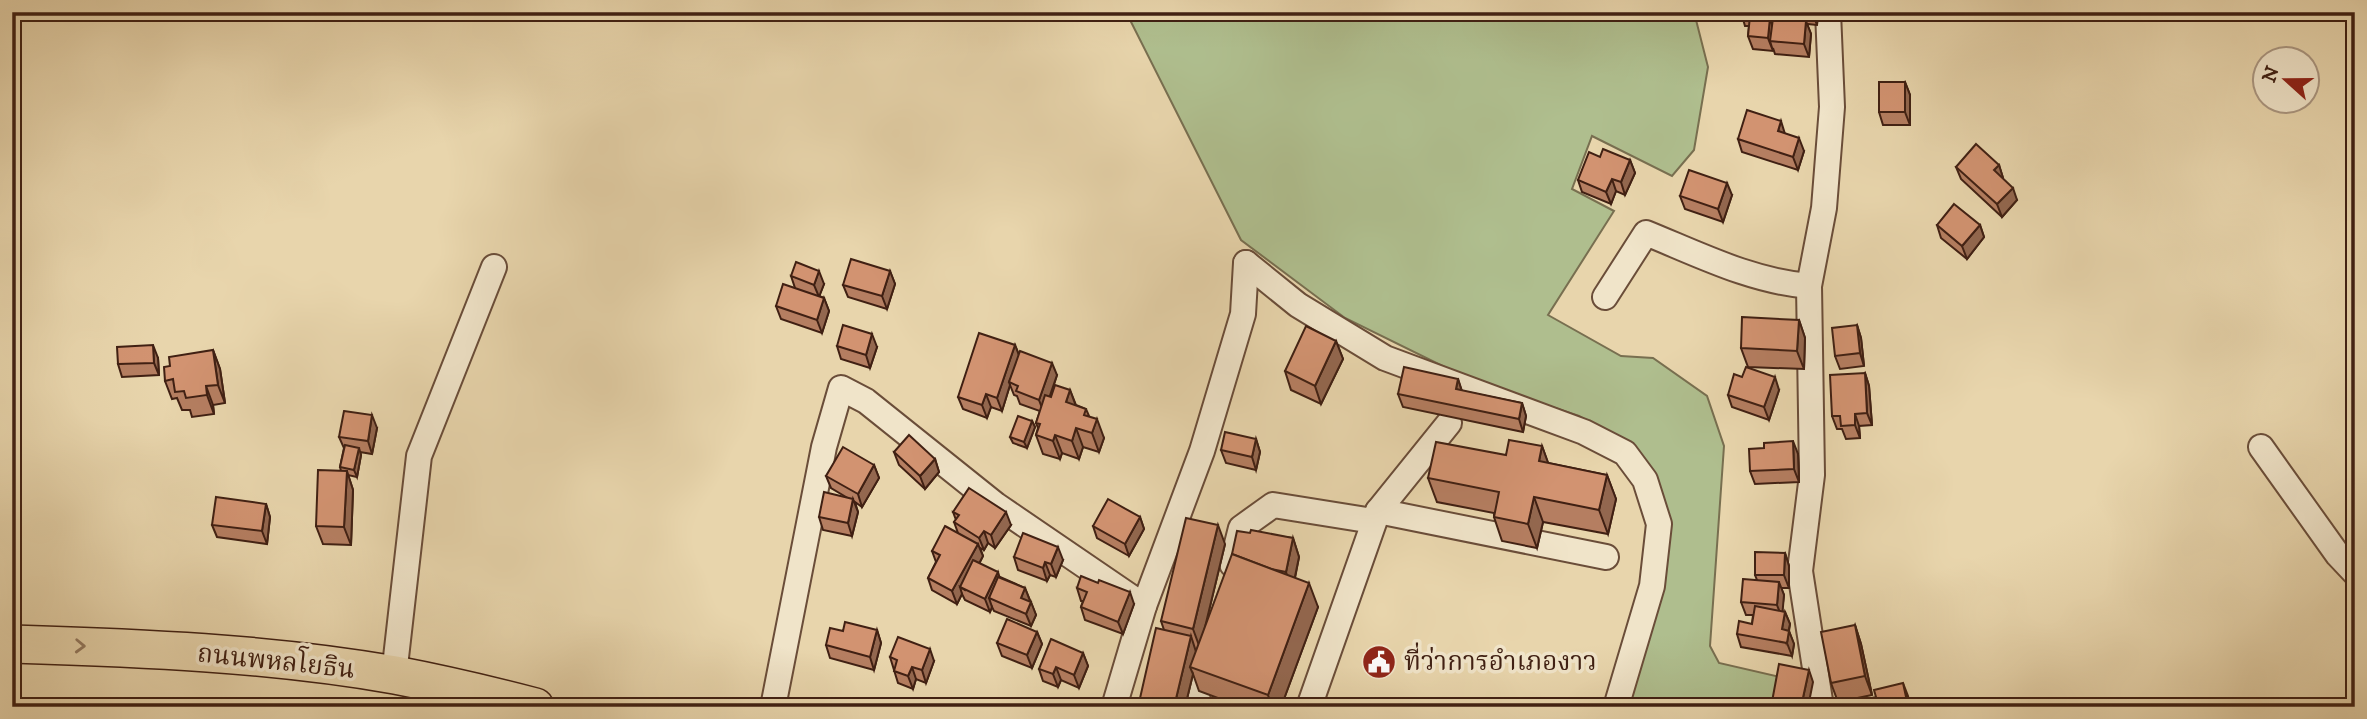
<svg xmlns="http://www.w3.org/2000/svg" width="2367" height="719" viewBox="0 0 2367 719" font-family="'IM FELL DW Pica','Noto Serif Thai',serif">
<style>
.green{fill:#afbe8e;stroke:#786f50;stroke-width:2}
.lines{fill:none;stroke-linecap:round;stroke-linejoin:round}
.minor-casing{stroke:#6a4d39;stroke-width:28}
.highway-casing{stroke:#402013;stroke-width:40}
.minor{stroke:#f0e4c9;stroke-width:24}
.highway{stroke:#e8d5ac;stroke-width:37}
.wall{fill:#b57e61;stroke:#402013;stroke-width:2}
.shaded-wall{fill:#93674f;stroke:#402013;stroke-width:2}
.building{fill:#d29371;stroke:#402013;stroke-width:2}
.oneway{stroke:#947a60}
.labels{text-anchor:middle;dominant-baseline:central;stroke-width:7;stroke-linejoin:round;paint-order:stroke}
.street-label{font-size:26px;fill:#402013;stroke:#f0e4c9}
.poi-label{font-size:26px;fill:#402013;stroke:#f0e4c9;text-anchor:start}
</style>
<rect width="100%" height="100%" fill="#e8d5ac"/>
<filter id="stains"><feTurbulence type="fractalNoise" baseFrequency=".00286" numOctaves="4"/><feColorMatrix values="0 0 0 0 .2 0 0 0 0 .09 0 0 0 0 .02 0 0 0 .5 -.17"/></filter>
<radialGradient id="worn" r=".72"><stop offset=".6" stop-color="#630" stop-opacity="0"/><stop offset="1" stop-color="#630" stop-opacity=".3"/></radialGradient>
<polygon class="green" points="1126,12 1694,12 1708,67 1694,150 1672,176 1592,136 1572,189 1614,211 1548,315 1621,356 1653,358 1707,396 1724,446 1710,646 1719,663 1784,678 1773,707 1626,707 1661,587 1632,446 1579,416 1471,380 1345,318 1241,240"/>
<g class="lines">
<g class="minor-casing">
<g id="minor">
<polyline points="1246,263 1298,305 1385,358 1584,432 1625,453 1645,480 1659,524 1652,586 1616,707"/>
<path d="M1605 297 1646 233C1700 255 1751 281 1809 286"/>
<polyline points="2261,447 2338,555 2355,573"/>
<polyline points="1378,511 1606,557"/>
<polyline points="1232,564 1241,528 1273,505 1373,521"/>
<polyline points="394,675 419,456 494,267"/>
<polyline points="773,707 824,447 841,388 866,401 996,505 1144,606"/>
<polyline points="1114,707 1144,606 1202,451 1243,314 1246,263"/>
<polyline points="1194,707 1207,660"/>
<polyline points="1309,707 1378,511 1449,423"/>
<polyline points="1821,707 1800,571 1812,475 1809,286 1824,208 1832,107 1828,12"/>
</g>
</g>
<g class="highway-casing">
<path id="highway" d="M12 644C140 648 269 653 395 675 442 684 489 695 535 707"/>
</g>
<use href="#minor" class="minor"/>
<use href="#highway" class="highway"/>
</g>
<g class="wall">
<polygon points="1741,12 1818,12 1817,25 1807,24 1811,34 1809,57 1775,54 1773,48 1773,51 1753,49 1748,36 1749,26 1745,26"/>
<polygon points="1905,82 1910,95 1910,125 1883,125 1879,112"/>
<polygon points="1738,139 1804,151 1798,170 1742,152"/>
<polygon points="1600,157 1630,160 1635,173 1625,195 1616,191 1611,204 1582,192 1578,180"/>
<polygon points="1999,165 2003,178 2003,179 2017,200 2002,217 1961,179 1956,167"/>
<polygon points="1732,195 1723,222 1685,209 1680,196"/>
<polygon points="1937,225 1980,225 1984,237 1967,259 1941,238"/>
<polygon points="890,271 895,284 887,309 848,297 843,285"/>
<polygon points="791,276 824,284 819,296 824,298 829,311 822,333 781,319 776,306 795,288"/>
<polygon points="1799,320 1805,338 1804,369 1748,367 1741,348"/>
<polygon points="1857,325 1861,338 1864,366 1840,369 1835,356"/>
<polygon points="1336,341 1343,359 1321,404 1291,390 1285,371"/>
<polygon points="1015,345 1019,355 1057,375 1050,397 1070,390 1076,405 1086,409 1089,416 1104,438 1099,452 1083,447 1079,459 1062,453 1060,459 1043,454 1036,435 1038,428 1036,423 1040,411 1020,404 1017,396 1014,395 1010,385 1002,411 991,407 987,418 963,409 958,397"/>
<polygon points="837,346 877,347 870,368 841,359"/>
<polygon points="213,350 220,369 225,403 213,405 214,414 192,417 190,410 182,410 177,398 172,399 165,381"/>
<polygon points="158,358 159,375 122,377 118,364"/>
<polygon points="1865,373 1869,386 1872,425 1859,426 1860,438 1846,439 1842,429 1837,429 1832,416"/>
<polygon points="1458,379 1462,391 1522,403 1526,416 1523,432 1403,407 1398,394"/>
<polygon points="1779,390 1769,420 1732,407 1728,395"/>
<polygon points="1032,421 1035,427 1027,448 1013,443 1010,437"/>
<polygon points="377,428 372,454 360,452 361,455 357,477 348,475 353,490 351,545 323,544 316,526 341,471 340,467 344,448 339,437"/>
<polygon points="1256,439 1260,452 1256,470 1226,463 1221,450"/>
<polygon points="1542,446 1548,463 1607,475 1616,499 1608,534 1543,522 1537,548 1502,541 1494,517 1494,513 1437,502 1428,478 1506,455"/>
<polygon points="1764,448 1798,454 1799,482 1755,484 1750,471"/>
<polygon points="894,452 935,459 939,472 925,489 899,465"/>
<polygon points="874,465 879,478 862,507 855,502 858,512 852,536 823,530 819,517 846,497 831,488 826,476"/>
<polygon points="266,504 270,517 267,544 217,537 212,525"/>
<polygon points="953,512 1011,525 995,548 988,543 984,550 980,548 983,556 979,564 1000,577 1025,588 1036,615 1031,626 994,611 992,607 990,612 965,600 962,594 957,604 932,590 928,578 936,562 932,551 958,533 954,522 956,520"/>
<polygon points="1140,517 1144,529 1129,556 1097,538 1093,526"/>
<polygon points="1250,533 1293,538 1299,557 1295,578 1318,607 1281,707 1242,707 1199,691 1193,674 1185,707 1138,707 1164,630 1161,621 1225,544 1205,627"/>
<polygon points="1785,553 1789,566 1789,588 1781,588 1784,595 1782,611 1785,612 1790,624 1789,631 1794,644 1792,656 1741,647 1737,634 1752,624 1753,615 1746,615 1741,602 1757,580 1755,575"/>
<polygon points="1014,557 1063,560 1056,577 1050,575 1047,581 1018,570"/>
<polygon points="1077,588 1134,604 1123,634 1085,620 1081,607 1083,601 1081,601"/>
<polygon points="1855,625 1861,644 1872,695 1838,702 1831,683"/>
<polygon points="877,630 881,643 874,670 830,658 826,645 843,631"/>
<polygon points="1037,632 1042,644 1032,668 1002,656 997,643"/>
<polygon points="1083,653 1088,666 1079,688 1061,680 1058,687 1043,681 1039,669"/>
<polygon points="890,657 934,661 926,683 916,679 913,689 898,683"/>
</g>
<g class="shaded-wall">
<polygon points="1784,12 1787,12 1789,17 1788,30 1783,17"/>
<polygon points="1812,12 1818,12 1817,25"/>
<polygon points="1770,18 1774,31 1770,41 1773,51 1768,38"/>
<polygon points="1806,21 1811,34 1809,57 1804,44"/>
<polygon points="1905,82 1910,95 1910,125 1905,112"/>
<polygon points="1781,121 1785,134 1778,131"/>
<polygon points="1799,138 1804,151 1798,170 1793,157"/>
<polygon points="1630,160 1635,173 1625,195 1621,182"/>
<polygon points="1999,165 2003,178 1998,183 1994,170"/>
<polygon points="1612,179 1616,191 1611,204 1606,192"/>
<polygon points="1727,183 1732,195 1723,222 1718,209"/>
<polygon points="2013,188 2017,200 2002,217 1997,204"/>
<polygon points="1980,225 1984,237 1967,259 1962,246"/>
<polygon points="819,271 824,284 819,297 814,285"/>
<polygon points="890,271 895,284 887,309 882,296"/>
<polygon points="824,298 829,311 822,333 817,320"/>
<polygon points="1799,320 1805,338 1804,369 1797,351"/>
<polygon points="1857,325 1861,338 1864,366 1860,353"/>
<polygon points="872,334 877,347 870,368 866,355"/>
<polygon points="1336,341 1343,359 1321,404 1315,386"/>
<polygon points="153,345 158,358 159,375 154,363"/>
<polygon points="1015,345 1020,358 1009,382 1010,385 1002,411 997,398"/>
<polygon points="213,350 220,369 225,403 218,385"/>
<polygon points="1052,363 1057,375 1044,413 1039,400"/>
<polygon points="1865,373 1869,386 1872,425 1867,413"/>
<polygon points="1775,377 1779,390 1769,420 1764,407"/>
<polygon points="1458,379 1462,392 1456,389"/>
<polygon points="206,386 213,405 214,414 207,395"/>
<polygon points="1070,390 1077,409 1066,402"/>
<polygon points="986,394 991,407 987,418 982,405"/>
<polygon points="1522,403 1526,416 1523,432 1519,419"/>
<polygon points="1855,414 1859,426 1860,438 1855,425"/>
<polygon points="372,415 377,428 372,454 368,441"/>
<polygon points="1097,419 1104,438 1099,452 1092,433"/>
<polygon points="1032,421 1035,427 1027,448 1024,442"/>
<polygon points="1076,428 1083,447 1079,459 1072,441"/>
<polygon points="1055,435 1062,453 1060,459 1053,441"/>
<polygon points="1256,439 1260,452 1256,470 1252,457"/>
<polygon points="1793,441 1798,454 1799,482 1794,469"/>
<polygon points="1542,446 1551,471 1539,461"/>
<polygon points="359,448 361,455 357,477 354,470"/>
<polygon points="935,459 939,472 925,489 920,476"/>
<polygon points="874,465 879,478 862,507 858,494"/>
<polygon points="347,471 353,490 351,545 344,527"/>
<polygon points="1607,475 1616,499 1608,534 1599,510"/>
<polygon points="1534,497 1543,522 1537,548 1528,524"/>
<polygon points="853,499 858,512 852,536 848,523"/>
<polygon points="266,504 270,517 267,544 262,531"/>
<polygon points="1006,512 1011,525 995,548 991,535"/>
<polygon points="1140,517 1144,529 1129,556 1125,544"/>
<polygon points="1218,525 1225,544 1200,648 1193,629"/>
<polygon points="984,531 988,543 984,550 979,538"/>
<polygon points="1293,538 1299,557 1292,591 1286,572"/>
<polygon points="978,544 983,556 965,590 960,587 962,594 957,604 952,591"/>
<polygon points="1058,547 1063,560 1056,577 1051,564"/>
<polygon points="1785,553 1789,566 1789,588 1784,575"/>
<polygon points="1045,562 1050,575 1047,581 1043,568"/>
<polygon points="998,572 1002,585 989,598 992,607 990,612 985,599"/>
<polygon points="1779,582 1784,595 1782,618 1777,605"/>
<polygon points="1309,583 1318,607 1281,707 1272,707 1268,695"/>
<polygon points="1025,588 1030,601 1026,611 1021,598"/>
<polygon points="1130,592 1134,604 1123,634 1118,622"/>
<polygon points="1031,602 1036,615 1031,626 1026,614"/>
<polygon points="1785,612 1790,624 1786,642 1782,629"/>
<polygon points="1855,625 1861,644 1872,695 1865,676"/>
<polygon points="877,630 881,643 874,670 870,657"/>
<polygon points="1789,631 1794,644 1792,656 1787,643"/>
<polygon points="1037,632 1042,644 1032,668 1027,655"/>
<polygon points="1191,636 1197,655 1190,667 1193,674 1185,707 1174,707"/>
<polygon points="930,649 934,661 926,683 922,670"/>
<polygon points="1083,653 1088,666 1079,688 1074,675"/>
<polygon points="912,667 916,679 913,689 908,676"/>
<polygon points="1056,667 1061,680 1058,687 1053,674"/>
<polygon points="1809,670 1813,682 1808,707 1801,707"/>
<polygon points="1903,683 1908,696 1910,707 1909,707"/>
</g>
<g class="building">
<polygon points="1741,12 1784,12 1783,17"/>
<polygon points="1750,16 1770,18 1768,38 1748,36"/>
<polygon points="1773,18 1806,21 1804,44 1770,41"/>
<rect x="1879" y="82" width="26" height="30"/>
<polygon points="1747,110 1781,121 1778,131 1799,138 1793,157 1738,139"/>
<polygon points="1976,144 1999,165 1994,170 2013,188 1997,204 1956,167"/>
<polygon points="1603,149 1630,160 1621,182 1612,179 1606,192 1578,180 1589,152 1600,157"/>
<polygon points="1689,170 1727,183 1718,209 1680,196"/>
<polygon points="1954,204 1980,225 1962,246 1937,225"/>
<polygon points="851,259 890,271 882,296 843,285"/>
<polygon points="796,262 819,271 814,285 791,276"/>
<polygon points="783,284 824,298 817,320 776,306"/>
<polygon points="1742,317 1799,320 1797,351 1741,348"/>
<polygon points="843,325 872,334 866,355 837,346"/>
<polygon points="1857,325 1860,353 1835,356 1832,328"/>
<polygon points="1306,326 1336,341 1315,386 1285,371"/>
<polygon points="979,333 1015,345 997,398 986,394 982,405 958,397"/>
<polygon points="153,345 154,363 118,364 117,347"/>
<polygon points="213,350 218,385 206,386 207,395 186,398 184,391 175,392 173,379 165,381 164,367 170,366 169,357"/>
<polygon points="1020,351 1052,363 1039,400 1016,391 1018,386 1009,382"/>
<polygon points="1404,367 1458,379 1456,389 1522,403 1519,419 1398,394"/>
<polygon points="1746,367 1775,377 1764,407 1728,395 1734,374 1742,377"/>
<polygon points="1865,373 1867,413 1855,414 1855,425 1841,426 1840,416 1832,416 1830,375"/>
<polygon points="1055,385 1070,390 1066,402 1086,409 1084,415 1097,419 1092,433 1076,428 1072,441 1055,435 1053,441 1036,435 1040,424 1036,423 1045,395 1051,397"/>
<polygon points="344,411 372,415 368,441 339,437"/>
<polygon points="1018,416 1032,421 1024,442 1010,437"/>
<polygon points="1225,432 1256,439 1252,457 1221,450"/>
<polygon points="909,435 935,459 920,476 894,452"/>
<polygon points="1509,440 1542,446 1539,461 1607,475 1599,510 1534,497 1528,524 1494,517 1499,492 1428,478 1436,442 1506,455"/>
<polygon points="1793,441 1794,469 1750,471 1749,449 1764,448 1764,443"/>
<polygon points="345,445 359,448 354,470 340,467"/>
<polygon points="843,447 874,465 858,494 826,476"/>
<polygon points="318,470 347,471 344,527 316,526"/>
<polygon points="969,488 1006,512 991,535 984,531 979,538 954,522 959,515 953,512"/>
<polygon points="824,492 853,499 848,523 819,517"/>
<polygon points="216,497 266,504 262,531 212,525"/>
<polygon points="1108,499 1140,517 1125,544 1093,526"/>
<polygon points="1186,518 1218,525 1193,629 1161,621"/>
<polygon points="945,526 978,544 952,591 928,578 940,555 932,551"/>
<polygon points="1251,530 1293,538 1286,572 1271,569 1232,554 1237,531 1250,533"/>
<polygon points="1023,533 1058,547 1051,564 1045,562 1043,568 1014,557"/>
<polygon points="1755,552 1785,553 1784,575 1755,575"/>
<polygon points="1232,554 1309,583 1268,695 1190,667"/>
<polygon points="973,560 998,572 985,599 960,587"/>
<polygon points="1081,576 1098,583 1099,580 1130,592 1118,622 1081,607 1087,592 1077,588"/>
<polygon points="998,577 1025,588 1021,598 1031,602 1026,614 989,598"/>
<polygon points="1743,579 1779,582 1777,605 1741,602"/>
<polygon points="1755,606 1785,612 1782,629 1789,631 1787,643 1737,634 1739,621 1752,624"/>
<polygon points="1007,619 1037,632 1027,655 997,643"/>
<polygon points="845,622 877,630 870,657 826,645 830,628 843,631"/>
<polygon points="1855,625 1865,676 1831,683 1821,632"/>
<polygon points="1156,628 1191,636 1174,707 1138,707"/>
<polygon points="898,637 930,649 922,670 912,667 908,676 894,671 897,660 890,657"/>
<polygon points="1051,639 1083,653 1074,675 1056,667 1053,674 1039,669"/>
<polygon points="1779,664 1809,670 1801,707 1771,707"/>
<polygon points="1903,683 1908,706 1869,707 1868,699 1876,697 1874,690"/>
<polygon points="1019,699 1045,707 1017,707"/>
<polygon points="986,703 996,707 985,707"/>
</g>
<defs><path id="oneway-chevron" d="M-2-3.5L2.5 0L-2 3.5" fill="none" stroke-width="1.6" stroke-linecap="round" stroke-linejoin="round" transform="scale(1.75)"/></defs>
<use class="oneway" href="#oneway-chevron" transform="translate(80 646) rotate(2)"/>
<defs>
<g id="civic-disc" transform="scale(1.75)"><circle r="9.5" fill="#8f2418" stroke="#f0e4c9"/><path d="M-.6-6.5H3V-4.5H.6V-3L4-1V1h2V6H-6V1h2V-1L-.6-3ZM-1.2 2.5V6h2.4V2.5Z" fill="#fff"/></g>
</defs>
<g fill-rule="evenodd">
<use href="#civic-disc" x="1379" y="662"/>
</g>
<g class="labels">
<g class="street-label">
<text transform="translate(276 662) rotate(6)">ถนนพหลโยธิน</text>
</g>
<g class="poi-label">
<text x="1404" y="662">ที่ว่าการอำเภองาว</text>
</g>
</g>
<rect width="2367" height="719" fill="none" stroke="#e8d5ac" stroke-width="42"/>
<rect x="14" y="14" width="2339" height="691" fill="none" stroke="#402013" stroke-width="3.5"/>
<rect x="21" y="21" width="2325" height="677" fill="none" stroke="#402013" stroke-width="2"/>
<g transform="translate(2286 80) rotate(291)"><circle r="33" fill="#f0e4c9" stroke="#aa9680" stroke-width="2"/>
<path d="M0-5L12 26L0 18L-12 26Z" fill="#8f2418"/>
<text y="-10" font-size="19" font-weight="bold" text-anchor="middle" fill="#402013">N</text>
</g>
<rect width="100%" height="100%" filter="url(#stains)"/>
<rect width="100%" height="100%" fill="url(#worn)"/>
</svg>
